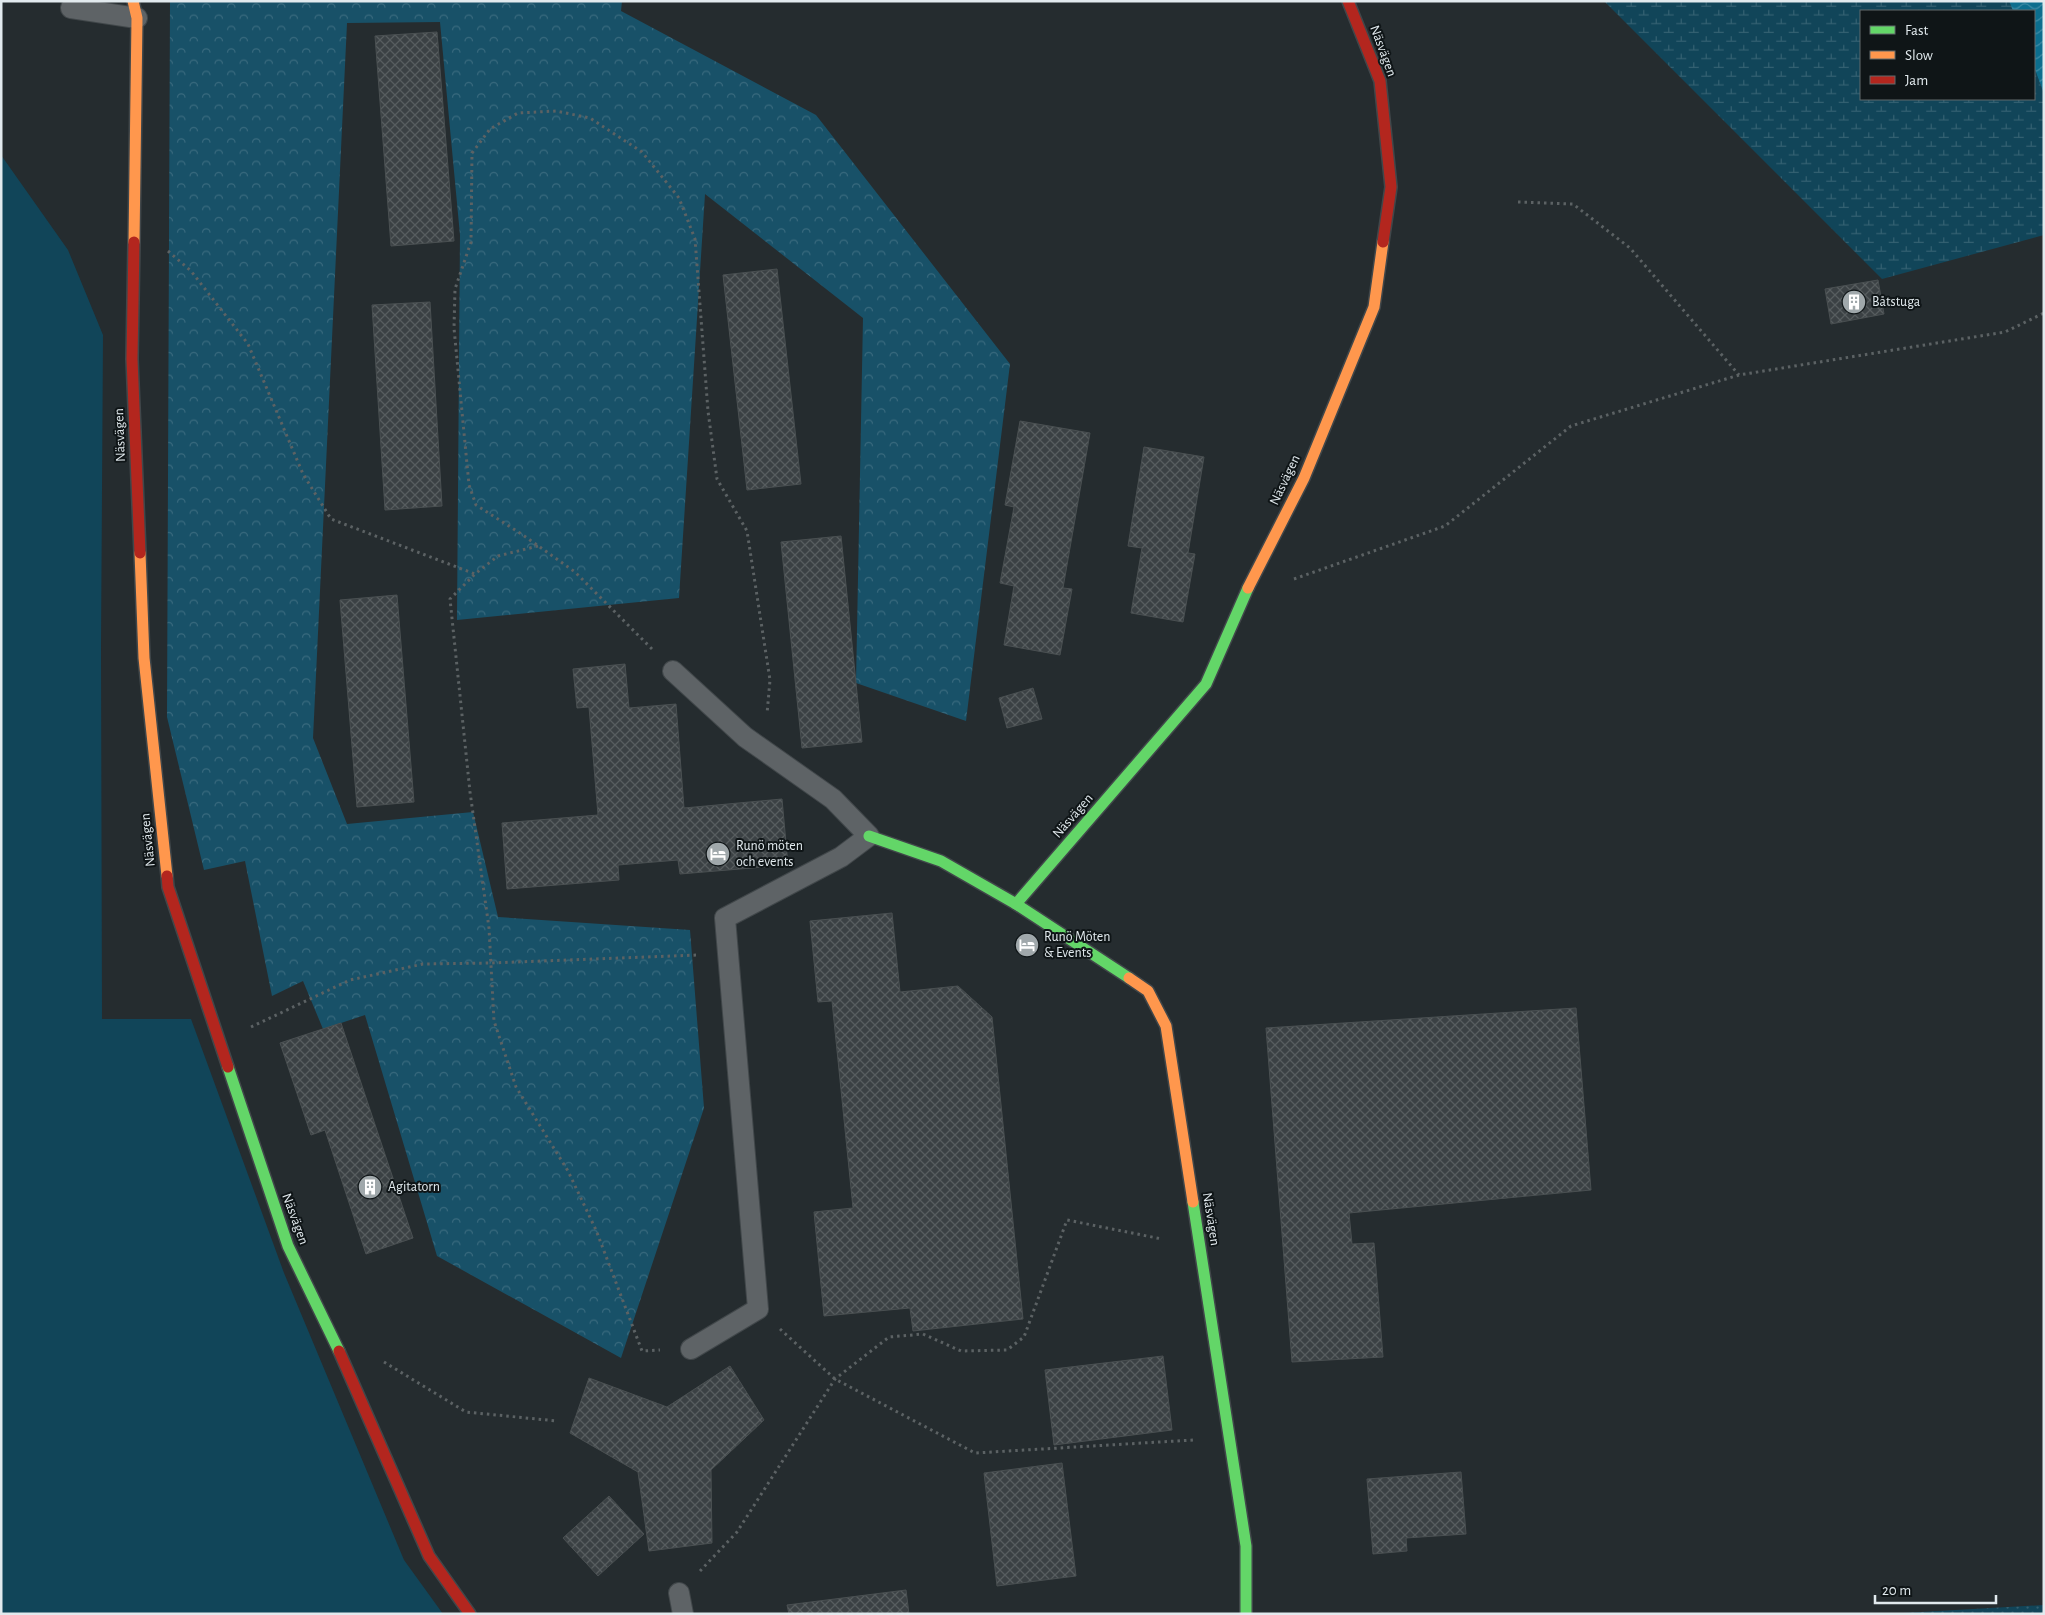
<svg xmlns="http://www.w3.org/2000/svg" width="2045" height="1615" viewBox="0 0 2045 1615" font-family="'Alegreya Sans',sans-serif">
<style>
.grass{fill:#114559}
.forest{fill:url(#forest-crowns)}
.wetland{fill:url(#wetland-marsh)}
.park{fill:url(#park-dots)}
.water{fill:url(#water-waves)}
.building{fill:url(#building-cross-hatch);stroke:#4a5052}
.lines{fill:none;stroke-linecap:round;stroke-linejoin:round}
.lane-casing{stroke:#41474a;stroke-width:22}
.fast-casing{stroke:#41474a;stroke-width:14}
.slow-casing{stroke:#41474a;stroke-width:14}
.jam-casing{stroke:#41474a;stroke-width:14}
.path{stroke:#5c6264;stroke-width:3;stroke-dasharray:2.5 4;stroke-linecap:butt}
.lane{stroke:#5e6366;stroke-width:20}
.fast{stroke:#63d668;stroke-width:11}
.slow{stroke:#ff974d;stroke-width:11}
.jam{stroke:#b3261e;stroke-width:11}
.labels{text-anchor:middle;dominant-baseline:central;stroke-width:4;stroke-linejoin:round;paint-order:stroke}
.street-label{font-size:14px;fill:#e2eaee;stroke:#0f1517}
.poi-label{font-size:14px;fill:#e2eaee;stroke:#0f1517;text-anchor:start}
</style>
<defs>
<pattern id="forest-crowns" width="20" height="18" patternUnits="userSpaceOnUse" patternTransform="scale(1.25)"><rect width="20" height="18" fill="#185168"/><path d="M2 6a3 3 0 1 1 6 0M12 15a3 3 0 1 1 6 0" fill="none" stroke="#396a7e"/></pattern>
<pattern id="wetland-marsh" width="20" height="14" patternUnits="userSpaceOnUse" patternTransform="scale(1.25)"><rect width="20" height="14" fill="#114559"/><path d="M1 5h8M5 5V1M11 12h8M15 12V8" fill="none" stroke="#336071"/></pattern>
<pattern id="park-dots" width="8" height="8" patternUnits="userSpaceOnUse" patternTransform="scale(1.25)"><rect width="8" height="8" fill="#114559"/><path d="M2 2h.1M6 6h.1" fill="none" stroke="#336071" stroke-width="1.8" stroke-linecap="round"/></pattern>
<pattern id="water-waves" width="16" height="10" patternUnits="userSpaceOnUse" patternTransform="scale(1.25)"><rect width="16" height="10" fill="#0c6e8e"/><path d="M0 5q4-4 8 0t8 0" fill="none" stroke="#3b8aa4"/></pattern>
<pattern id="building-cross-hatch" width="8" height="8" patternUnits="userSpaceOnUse" patternTransform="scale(1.25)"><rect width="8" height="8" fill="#3b4144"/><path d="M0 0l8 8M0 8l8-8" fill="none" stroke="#575d5f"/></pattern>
</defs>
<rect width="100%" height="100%" fill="#252c2f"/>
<polygon class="grass" points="1,155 68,250 103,335 101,647 102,1019 191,1019 284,1273 404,1560 443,1614 1,1614"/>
<polygon class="forest" points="170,1 622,1 621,11 816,115 1010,364 966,721 856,683 863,318 705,194 679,598 457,620 460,235 440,22 347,23 313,738 347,824 473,812 498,917 690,930 704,1108 621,1358 437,1256 365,1015 323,1029 303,981 272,996 245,861 204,870 167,717"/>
<polygon class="wetland" points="1604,1 2009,1 2013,11 1861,11 1861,99 2034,99 2034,67 2044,94 2044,235 1882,279"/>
<polygon class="park" points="2044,1605 2044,1614 1886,1614"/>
<polygon class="water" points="2009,1 2044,1 2044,94 2034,67 2034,11 2013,11"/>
<g class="building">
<polygon points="437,32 454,241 391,246 375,36"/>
<polygon points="777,269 801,484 747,490 723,275"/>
<polygon points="1878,280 1884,314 1831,324 1825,289"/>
<polygon points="430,302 442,506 385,510 372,305"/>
<polygon points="1020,421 1090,433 1063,588 1072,589 1060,655 1004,645 1014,586 1000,583 1014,507 1005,505"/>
<polygon points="1144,447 1204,457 1188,553 1195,554 1183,622 1131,613 1142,548 1128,546"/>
<polygon points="841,536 862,742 802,748 781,542"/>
<polygon points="397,595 414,802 357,807 340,600"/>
<polygon points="625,664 629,708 676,704 684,808 782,799 788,865 680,874 678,860 618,865 619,880 507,889 502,823 598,815 589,707 577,708 573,669"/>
<polygon points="1033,688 1042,719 1007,728 999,698"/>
<polygon points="892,913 900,992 958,986 992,1017 1023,1319 913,1331 910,1308 824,1316 814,1212 853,1208 832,1001 818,1002 810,921"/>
<polygon points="1576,1008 1591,1190 1349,1213 1352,1244 1374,1243 1383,1357 1292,1362 1266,1028"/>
<polygon points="341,1023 413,1238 366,1254 325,1130 311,1135 280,1043"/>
<polygon points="1163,1356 1172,1430 1054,1445 1045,1370"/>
<polygon points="730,1366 764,1420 711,1470 712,1543 649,1551 638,1472 570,1433 589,1378 667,1407"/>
<polygon points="1062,1463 1076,1576 997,1586 984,1473"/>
<polygon points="1461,1472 1466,1534 1406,1538 1407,1551 1373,1554 1367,1479"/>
<polygon points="609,1496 644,1534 598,1576 563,1538"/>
<polygon points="906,1590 909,1614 789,1614 787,1605"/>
</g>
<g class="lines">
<g class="lane-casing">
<g id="lane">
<polyline points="71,8 137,18"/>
<polyline points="673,671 745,737 833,799 869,836 841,857 725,918 758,1309 691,1349"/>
<polyline points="679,1593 683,1614"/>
</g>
</g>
<g class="fast-casing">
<g id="fast">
<polyline points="869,836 941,861 1016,904 1129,978"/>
<polyline points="1016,904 1206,684 1248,588"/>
<polyline points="228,1067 288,1246 339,1351"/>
<polyline points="1193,1202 1246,1546 1246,1614"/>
</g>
</g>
<g class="slow-casing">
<g id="slow">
<polyline points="133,1 137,18 134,242"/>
<polyline points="140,553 144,658 167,876"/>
<polyline points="1248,588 1304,478 1374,307 1383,242"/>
<polyline points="1129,978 1148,991 1166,1026 1193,1202"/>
</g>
</g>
<g class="jam-casing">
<g id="jam">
<polyline points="1348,1 1380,81 1391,187 1383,242"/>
<polyline points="134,242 132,359 140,553"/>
<polyline points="167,876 168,887 228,1067"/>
<polyline points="339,1351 429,1556 470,1614"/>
</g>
</g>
<g class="path">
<polyline points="1518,202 1573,204 1630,248 1739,375"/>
<polyline points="168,251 191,271 248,344 303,474 331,519 475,574"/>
<polyline points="538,546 498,556 475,574 450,599 470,792 489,928 494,1021 516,1087 568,1171 596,1230 642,1351 660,1350"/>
<polyline points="1294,579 1445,526 1571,426 1739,375 2005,332 2044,313"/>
<polyline points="652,649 575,572 523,535 476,505 469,485 454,328 455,289 471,242 472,153 490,129 518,113 556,111 590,118 642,152 679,198 695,239 708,411 717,479 747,531 770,680 767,714"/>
<polyline points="251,1027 350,980 423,964 491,963 697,955"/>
<polyline points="780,1329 835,1379 975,1453 1193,1440"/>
<polyline points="384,1362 466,1412 557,1421"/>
<polyline points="700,1571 737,1532 835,1379 889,1337 923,1334 961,1351 1007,1350 1024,1337 1067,1220 1162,1239"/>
</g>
<use href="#lane" class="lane"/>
<use href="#fast" class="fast"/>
<use href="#slow" class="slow"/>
<use href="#jam" class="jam"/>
</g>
<defs>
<g id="building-disc" transform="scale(1.25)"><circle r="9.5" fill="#a0a8ab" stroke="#0f1517"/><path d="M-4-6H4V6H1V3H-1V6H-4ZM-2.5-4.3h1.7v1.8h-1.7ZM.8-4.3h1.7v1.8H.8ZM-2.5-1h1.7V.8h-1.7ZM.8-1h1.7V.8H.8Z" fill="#fff"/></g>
<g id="hotel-disc" transform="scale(1.25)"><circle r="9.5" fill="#a0a8ab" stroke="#0f1517"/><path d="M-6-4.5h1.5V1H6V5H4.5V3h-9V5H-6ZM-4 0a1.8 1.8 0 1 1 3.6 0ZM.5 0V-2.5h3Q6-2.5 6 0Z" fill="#fff"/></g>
</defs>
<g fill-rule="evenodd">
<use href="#building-disc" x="1854" y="302"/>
<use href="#hotel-disc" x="718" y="854"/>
<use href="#hotel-disc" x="1027" y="945"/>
<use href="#building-disc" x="370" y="1187"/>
</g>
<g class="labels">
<g class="street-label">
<text transform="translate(1383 51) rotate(70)">Näsvägen</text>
<text transform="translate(120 435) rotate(-92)">Näsvägen</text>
<text transform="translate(1285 480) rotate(-65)">Näsvägen</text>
<text transform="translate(1073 816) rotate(-49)">Näsvägen</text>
<text transform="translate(148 840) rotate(-96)">Näsvägen</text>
<text transform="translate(295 1219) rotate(70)">Näsvägen</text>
<text transform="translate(1211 1219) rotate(81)">Näsvägen</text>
</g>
<g class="poi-label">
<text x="1872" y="302">Båtstuga</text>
<text x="736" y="846">Runö möten<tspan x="736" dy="16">och events</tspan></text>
<text x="1044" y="937">Runö Möten<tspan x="1044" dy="16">&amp; Events</tspan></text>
<text x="388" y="1187">Agitatorn</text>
</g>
</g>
<rect width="2045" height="1615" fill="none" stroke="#e2eaee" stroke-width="5"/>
<rect x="1860" y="10" width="175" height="90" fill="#0f1517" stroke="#636a6d"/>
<rect x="1870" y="26" width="25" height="8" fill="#63d668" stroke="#636a6d"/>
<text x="1905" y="35" font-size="15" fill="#e2eaee">Fast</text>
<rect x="1870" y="51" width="25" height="8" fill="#ff974d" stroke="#636a6d"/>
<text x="1905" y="60" font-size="15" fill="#e2eaee">Slow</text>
<rect x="1870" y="76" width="25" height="8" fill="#b3261e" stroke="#636a6d"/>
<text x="1905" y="85" font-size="15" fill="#e2eaee">Jam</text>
<path d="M1875 1595v8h121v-8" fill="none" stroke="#e2eaee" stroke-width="2.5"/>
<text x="1882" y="1595" font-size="15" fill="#e2eaee" stroke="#0f1517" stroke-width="4" paint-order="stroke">20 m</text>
</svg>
